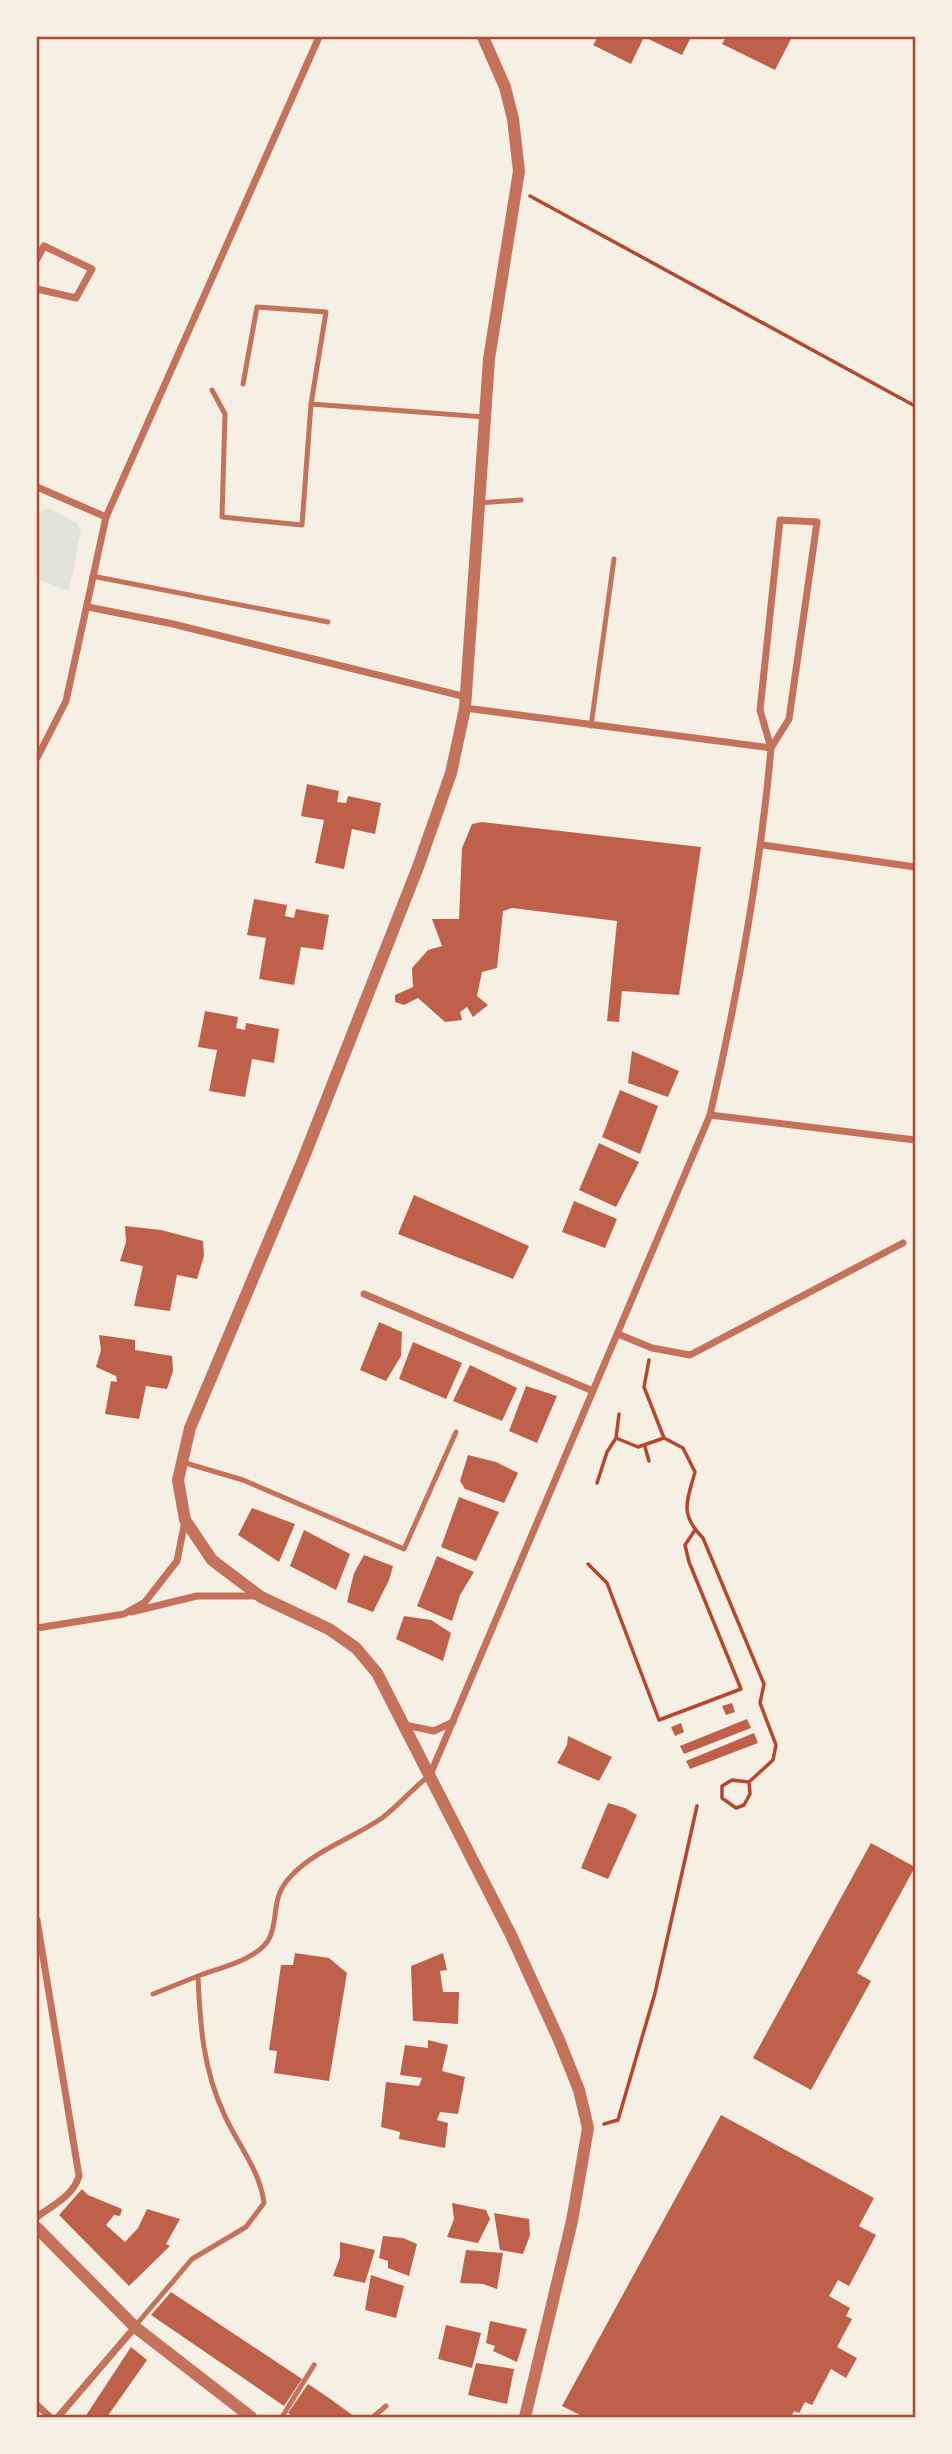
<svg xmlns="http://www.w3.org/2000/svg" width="952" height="2454" viewBox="0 0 952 2454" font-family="'IBM Plex Sans',sans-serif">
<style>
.green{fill:#e2e4dc}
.building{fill:#bf614a}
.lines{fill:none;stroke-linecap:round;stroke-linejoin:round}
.path{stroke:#b5482f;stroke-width:3.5}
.service{stroke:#c5725c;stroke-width:5}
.minor{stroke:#c5725c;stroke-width:7}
.tertiary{stroke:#c5725c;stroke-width:12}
.neatline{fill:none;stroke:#b5482f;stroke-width:2.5}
</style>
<rect width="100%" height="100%" fill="#f6efe4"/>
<polygon class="green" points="48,508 77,523 81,531 69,591 37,579 37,513"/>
<g class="building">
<polygon points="598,37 691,37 682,55 644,37 631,64 593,45"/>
<polygon points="726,37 792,37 775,70 722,44"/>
<polygon points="307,784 339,791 337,802 346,803 348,796 381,803 375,834 352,829 344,869 315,863 324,820 301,816"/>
<polygon points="482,822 701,847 679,995 622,991 619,1022 607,1021 617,921 512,908 503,911 497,968 482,972 477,996 488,1005 473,1017 467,1007 460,1012 462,1020 445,1022 418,998 404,1005 395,1002 395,995 413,987 412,968 428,950 442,946 432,919 459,919 462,848 472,824"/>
<polygon points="254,899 287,905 285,916 294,918 296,909 329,915 323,950 301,947 294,985 259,979 266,938 247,935"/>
<polygon points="205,1011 238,1017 236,1028 245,1030 246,1023 279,1029 274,1063 252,1059 245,1097 209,1091 217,1050 198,1047"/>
<polygon points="632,1051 679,1071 668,1097 628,1083"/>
<polygon points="620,1090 658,1106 640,1154 602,1137"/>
<polygon points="599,1143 639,1162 616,1207 579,1190"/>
<polygon points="414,1195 529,1246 513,1279 398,1234"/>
<polygon points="574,1201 617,1219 605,1248 562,1232"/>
<polygon points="125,1226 161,1230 203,1241 204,1256 197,1279 177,1275 170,1311 134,1306 143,1266 120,1261 126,1242"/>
<polygon points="379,1322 402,1332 401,1356 386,1381 360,1370"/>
<polygon points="99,1335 135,1340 135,1350 172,1356 173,1371 167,1389 146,1386 139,1419 105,1414 111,1381 117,1382 116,1376 96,1367 101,1350"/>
<polygon points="413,1342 462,1363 446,1399 399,1379"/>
<polygon points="470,1365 517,1388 502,1421 453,1401"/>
<polygon points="526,1386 557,1396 537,1443 509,1431"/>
<polygon points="468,1455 496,1462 518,1473 504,1503 465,1489 460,1481"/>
<polygon points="459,1497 499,1512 476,1561 441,1547"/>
<polygon points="252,1508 295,1524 279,1562 238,1535"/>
<polygon points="304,1530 350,1554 336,1590 290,1566"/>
<polygon points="364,1555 393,1566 389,1580 373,1612 347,1602 354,1573"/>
<polygon points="437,1556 474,1572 460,1595 452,1621 417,1606"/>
<polygon points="404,1616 431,1620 451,1633 443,1661 396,1639"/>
<polygon points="732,1703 735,1712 726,1715 722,1706"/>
<polygon points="747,1719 751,1728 684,1754 680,1746"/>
<polygon points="681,1723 684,1732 675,1736 671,1727"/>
<polygon points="754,1733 758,1743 690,1769 686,1761"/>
<polygon points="568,1736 612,1757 599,1781 557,1763 567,1745"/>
<polygon points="608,1803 625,1808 637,1815 608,1879 581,1868"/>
<polygon points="871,1843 915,1867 857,1973 871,1981 811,2090 753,2058"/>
<polygon points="295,1953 329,1958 347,1973 329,2081 274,2073 277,2051 269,2050 281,1965 293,1965"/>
<polygon points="443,1953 447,1970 440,1971 443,1992 459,1992 458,2024 413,2021 411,1966"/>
<polygon points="428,2040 448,2045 442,2071 465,2077 458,2114 440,2112 437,2120 448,2123 445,2148 399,2139 400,2132 381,2127 386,2082 419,2086 422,2078 400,2075 405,2045 428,2048"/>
<polygon points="721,2115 874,2198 859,2226 876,2235 849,2286 838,2280 829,2296 850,2308 846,2316 852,2319 837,2347 857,2358 846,2378 831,2369 812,2405 805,2402 799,2413 794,2411 791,2417 584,2417 562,2406"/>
<polygon points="82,2189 88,2195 122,2209 120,2216 114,2215 106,2225 125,2242 138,2228 147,2209 180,2219 166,2244 170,2246 129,2286 59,2215"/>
<polygon points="452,2203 486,2210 490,2219 478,2243 447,2237 454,2219"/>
<polygon points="494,2213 529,2219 530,2235 523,2254 500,2250"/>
<polygon points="383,2236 403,2238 417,2244 409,2276 388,2268 388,2261 379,2258"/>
<polygon points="340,2242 375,2250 365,2283 333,2276 340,2257"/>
<polygon points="466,2250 503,2253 497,2289 483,2284 460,2283"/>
<polygon points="371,2275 404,2286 396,2318 365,2310"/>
<polygon points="171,2292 302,2379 284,2406 151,2315"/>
<polygon points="490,2321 527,2329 517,2362 493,2351 495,2346 486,2343"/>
<polygon points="446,2325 481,2333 472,2368 438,2359"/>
<polygon points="131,2347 147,2360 107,2417 85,2417"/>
<polygon points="476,2363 514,2369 507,2404 468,2395"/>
<polygon points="308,2384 329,2398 355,2417 294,2417 288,2413"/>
</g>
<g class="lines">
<g class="path">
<polyline points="530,196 915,406"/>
<path d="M649 1360 644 1387 664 1438 683 1448 695 1472C687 1501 679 1514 703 1538L764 1684 760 1703 776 1745 773 1760 749 1782 750 1794 744 1805 736 1808 722 1798V1786L732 1780 749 1782"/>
<polyline points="616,1438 619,1414"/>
<polyline points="645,1447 649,1461"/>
<polyline points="597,1483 607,1452 616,1438 638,1447 664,1438"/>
<polyline points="588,1564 607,1583 659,1720 741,1689 689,1562 685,1545 695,1530"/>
<polyline points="604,2124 618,2120 655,1993 697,1806"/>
</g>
<g class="service">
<polyline points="243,384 257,307 326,312 311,404"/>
<polyline points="212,390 225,414 222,517 302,525 311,404 485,417"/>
<polyline points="478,503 521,500"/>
<polyline points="92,576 328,622"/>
<polyline points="591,726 614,559"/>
<polyline points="182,1462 243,1480 404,1549 456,1432"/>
<polyline points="153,1994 198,1976"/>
<path d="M136 2325 192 2259 246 2227 264 2203C260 2170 237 2144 224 2114 203 2069 200 2025 198 1976 219 1968 257 1960 269 1939 280 1917 269 1898 292 1875 316 1850 353 1838 382 1818 399 1805 413 1788 430 1775"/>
<polyline points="282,2417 314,2365"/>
<polyline points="373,2417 386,2406"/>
</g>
<g class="minor">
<polyline points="37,259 44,246 92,269 76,298 37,289"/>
<polyline points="37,487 106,517"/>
<polygon points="780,520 817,522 789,719 771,748 760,710"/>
<polyline points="88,607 173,624 466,697"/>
<polyline points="37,758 66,701 106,517 319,37"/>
<polyline points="763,845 915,867"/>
<polyline points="710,1115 915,1140"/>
<polyline points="364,1294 593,1391"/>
<polyline points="618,1334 652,1348 690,1355 903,1243"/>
<polyline points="131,1612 197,1596 257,1596"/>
<polyline points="37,1628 124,1614 145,1602 177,1561 185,1521"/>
<polyline points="405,1725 434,1731 453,1722"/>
<path d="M430 1775 710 1115C738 994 760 873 771 748L465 708"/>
<path d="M37 1920 79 2176C73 2196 53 2205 37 2217"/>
<polyline points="37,2405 50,2417"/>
<polyline points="58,2417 135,2327"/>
</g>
<g class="tertiary">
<polyline points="483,37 505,87 513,119 519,171 489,359 465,708 451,773 418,867 302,1162 190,1428 178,1480 185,1520 212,1560 261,1597 329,1629 356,1648 377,1673 511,1935 559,2040 579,2090 588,2128 572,2221 525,2417"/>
<polyline points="37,2228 135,2327 251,2417"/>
</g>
</g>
<rect width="952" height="2454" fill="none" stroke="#f6efe4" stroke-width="77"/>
<rect x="38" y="38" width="876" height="2378" class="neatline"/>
</svg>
